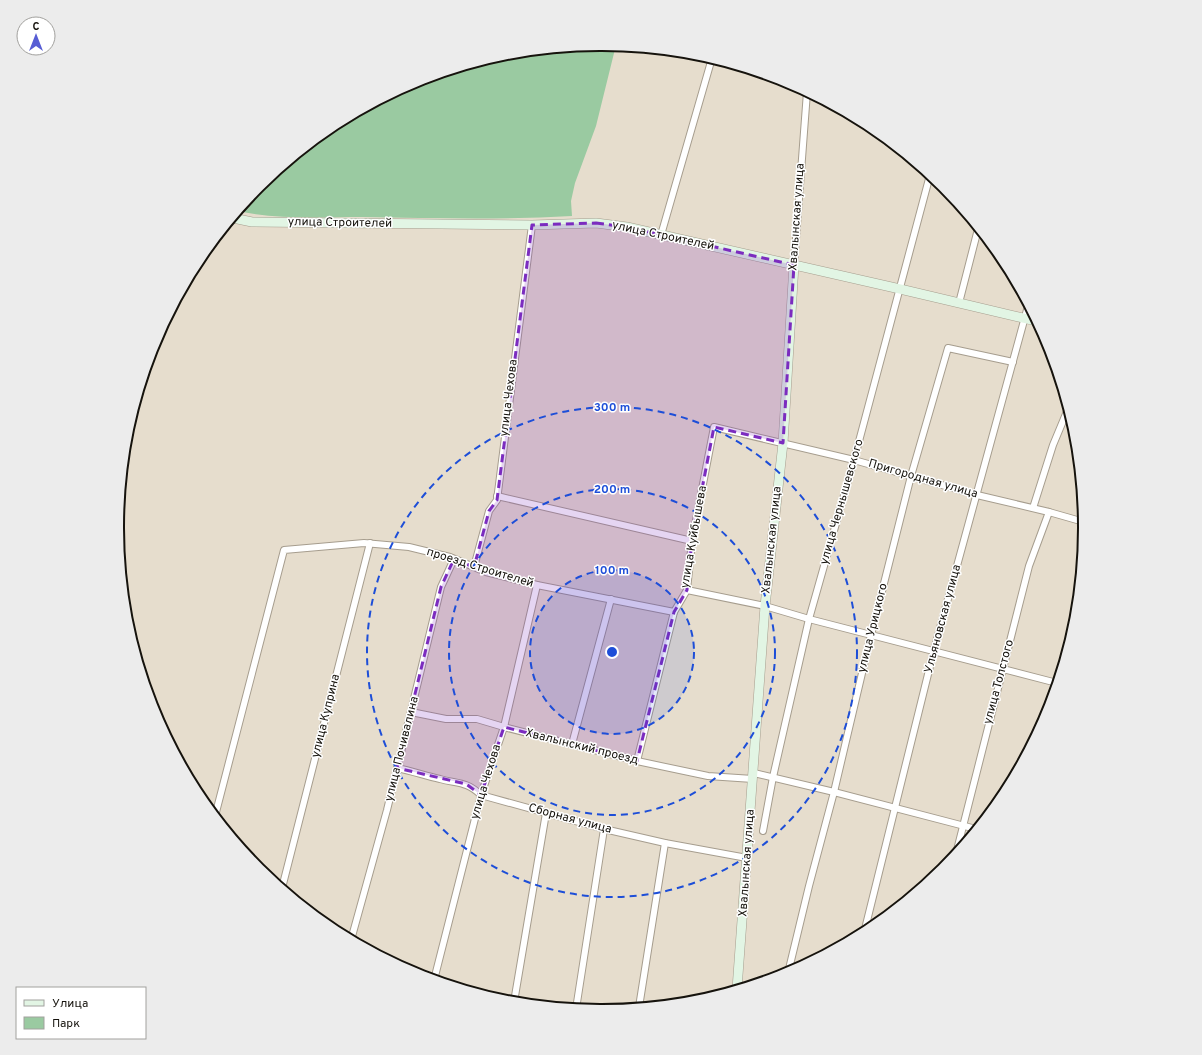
<svg xmlns="http://www.w3.org/2000/svg" width="1202" height="1055" viewBox="0 0 1202 1055" font-family="Overpass,sans-serif">
<style>
.green{fill:#9acaa1}
.lines{fill:none;stroke-linecap:round;stroke-linejoin:round}
.street-casing{stroke:#a69d8e;stroke-width:8}
.secondary-casing{stroke:#a69d8e;stroke-width:10}
.street{stroke:#fff;stroke-width:6}
.secondary{stroke:#e2f5e4;stroke-width:9}
.marked{fill:#7b2cbf;fill-opacity:0.2;stroke:#7b2cbf;stroke-width:3;stroke-dasharray:8 5;stroke-linejoin:round}
.ring{fill:none;stroke:#1d4ed8;stroke-width:2;stroke-dasharray:7 5}
.labels{text-anchor:middle;dominant-baseline:central;stroke-width:3;stroke-linejoin:round;paint-order:stroke}
.street-label{font-size:12px;fill:#16130d;stroke:#fff}
.rim{fill:none;stroke:#16130d;stroke-width:2}
.centre{fill:#1d4ed8;stroke:#fff;stroke-width:2}
.ring-label{font-size:12px;text-anchor:middle;font-weight:bold;fill:#1d4ed8;stroke:#fff;stroke-width:3;stroke-linejoin:round;paint-order:stroke}
</style>
<rect width="100%" height="100%" fill="#e6ddcd"/>
<path class="green" d="M601 44 616 45 596 126 575 183 571 201 572 216C502 220 432 218 362 217 323 217 277 220 238 211L259 185 333 125 416 81 507 53Z"/>
<g class="lines">
<g class="street-casing">
<g id="street">
<polyline points="661,235 712,58"/>
<polyline points="794,265 807,92"/>
<polyline points="959,303 978,229"/>
<polyline points="497,496 692,541"/>
<polyline points="1033,508 1053,445 1068,409"/>
<polyline points="474,567 489,511 497,500 532,225"/>
<polyline points="687,590 765,606 809,619 1057,683"/>
<polyline points="411,712 446,719 477,719 504,727 637,761 708,776 753,779"/>
<polyline points="572,744 611,599"/>
<polyline points="637,761 674,612 687,590 692,541 714,427 854,460 977,495 1049,512 1084,522"/>
<path d="M397 768C412 771 426 776 440 779 458 784 466 781 481 795L604 829 665 843 747 858"/>
<polyline points="754,773 834,792 976,829"/>
<polyline points="215,816 284,550 364,543 409,547 450,557 486,572 537,585 674,612"/>
<polyline points="763,831 773,777 809,619 854,460 930,175"/>
<polyline points="956,854 1029,566 1049,512"/>
<polyline points="282,888 370,543"/>
<polyline points="864,933 934,650 1028,306"/>
<polyline points="351,940 387,810 441,587 454,559"/>
<polyline points="788,973 809,886 834,792 871,635 911,476 948,348 1013,362"/>
<polyline points="434,980 481,795 504,727 537,585"/>
<polyline points="514,1002 546,813"/>
<polyline points="639,1007 665,843"/>
<polyline points="576,1009 604,829"/>
</g>
</g>
<g class="secondary-casing">
<g id="secondary">
<polyline points="233,218 252,222 532,225 596,223 627,227 900,289 1036,321"/>
<polyline points="737,989 765,606 783,443 794,265"/>
</g>
</g>
<use href="#street" class="street"/>
<use href="#secondary" class="secondary"/>
</g>
<path class="marked" d="M596 223 627 227 794 265 783 443 714 427 692 541 687 590 674 612 637 761 504 727 481 795 466 784 397 768 441 587 454 559 474 567 489 511 497 500 532 225Z"/>
<circle cx="612" cy="652" r="82" fill="#1d4ed8" fill-opacity=".12"/>
<g class="ring">
<circle cx="612" cy="652" r="82"/>
<circle cx="612" cy="652" r="163"/>
<circle cx="612" cy="652" r="245"/>
</g>
<g class="labels">
<g class="street-label">
<text transform="translate(797 217) rotate(-86)">Хвалынская улица</text>
<text transform="translate(340 223) rotate(1)">улица Строителей</text>
<text transform="translate(663 236) rotate(12)">улица Строителей</text>
<text transform="translate(509 398) rotate(-83)">улица Чехова</text>
<text transform="translate(923 479) rotate(16)">Пригородная улица</text>
<text transform="translate(842 502) rotate(-74)">улица Чернышевского</text>
<text transform="translate(694 537) rotate(-80)">улица Куйбышева</text>
<text transform="translate(772 540) rotate(-84)">Хвалынская улица</text>
<text transform="translate(480 568) rotate(17)">проезд Строителей</text>
<text transform="translate(943 619) rotate(-75)">Ульяновская улица</text>
<text transform="translate(873 628) rotate(-76)">улица Урицкого</text>
<text transform="translate(999 682) rotate(-75)">улица Толстого</text>
<text transform="translate(326 716) rotate(-76)">улица Куприна</text>
<text transform="translate(582 747) rotate(14)">Хвалынский проезд</text>
<text transform="translate(402 749) rotate(-76)">улица Почивалина</text>
<text transform="translate(486 782) rotate(-73)">улица Чехова</text>
<text transform="translate(570 819) rotate(15)">Сборная улица</text>
<text transform="translate(747 863) rotate(-86)">Хвалынская улица</text>
</g>
</g>
<path d="M0 0H1202V1055H0ZM600 51H602A476 476 0 0 1 1078 527V528A476 476 0 0 1 602 1004H600A476 476 0 0 1 124 528V527A476 476 0 0 1 600 51Z" fill="#ececec" fill-rule="evenodd"/>
<path class="rim" d="M600 51H602A476 476 0 0 1 1078 527V528A476 476 0 0 1 602 1004H600A476 476 0 0 1 124 528V527A476 476 0 0 1 600 51Z"/>
<circle cx="612" cy="652" r="6" class="centre"/>
<g class="ring-label">
<text x="612" y="411">300 m</text>
<text x="612" y="493">200 m</text>
<text x="612" y="574">100 m</text>
</g>
<rect x="16" y="987" width="130" height="52" fill="#ffffff" stroke="#a2a19e"/>
<rect x="24" y="1000" width="20" height="6" fill="#e2f5e4" stroke="#a2a19e"/>
<text x="52" y="1007" font-size="12" fill="#16130d">Улица</text>
<rect x="24" y="1017" width="20" height="12" fill="#9acaa1" stroke="#a2a19e"/>
<text x="52" y="1027" font-size="12" fill="#16130d">Парк</text>
<g transform="translate(36 36)"><circle r="19" fill="#ffffff" stroke="#a2a19e"/>
<path d="M0-3L7 15L0 10L-7 15Z" fill="#575dd4"/>
<text y="-6" font-size="11" font-weight="bold" text-anchor="middle" fill="#16130d">С</text>
</g>
</svg>
